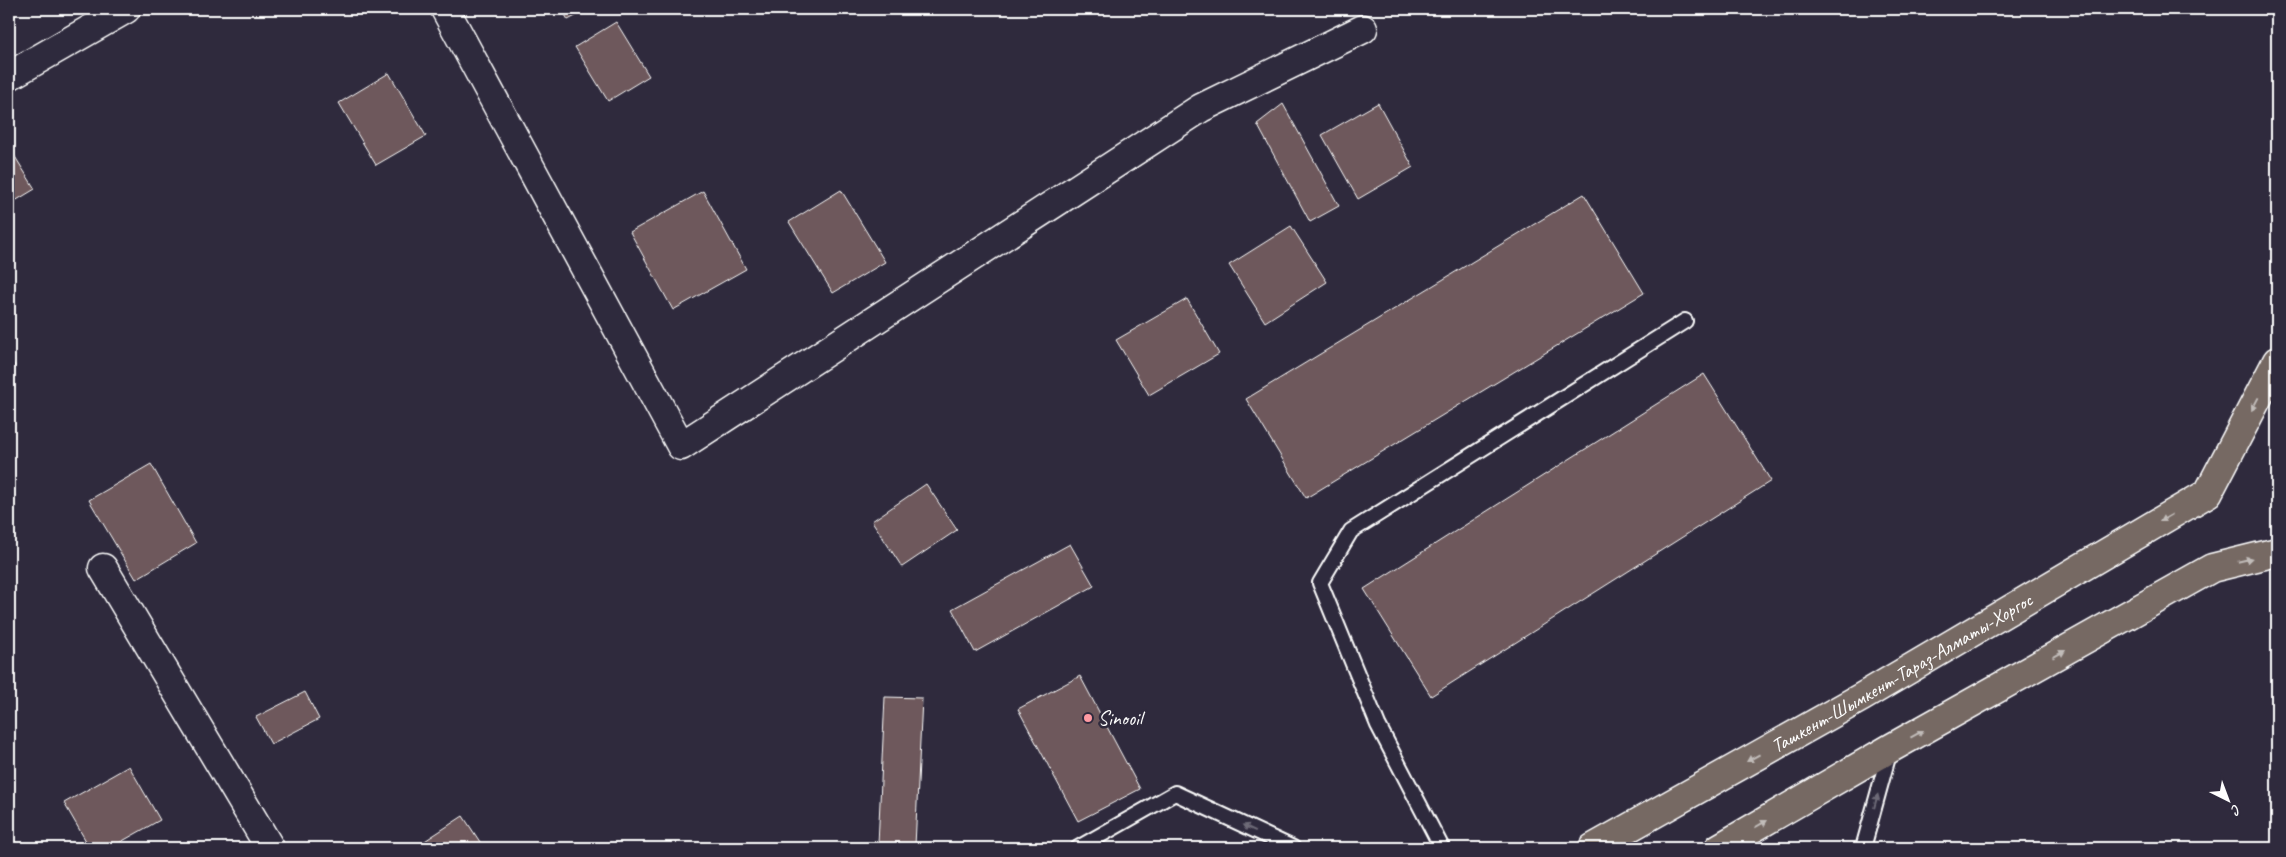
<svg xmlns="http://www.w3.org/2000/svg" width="2286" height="857" viewBox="0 0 2286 857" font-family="Caveat,sans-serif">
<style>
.building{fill:#6e595b;stroke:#fff}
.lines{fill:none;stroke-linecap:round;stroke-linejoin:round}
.service-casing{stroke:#fff;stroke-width:18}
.minor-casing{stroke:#fff;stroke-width:31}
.trunk-casing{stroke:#fff;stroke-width:31}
.service{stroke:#2f2a3d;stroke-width:14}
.minor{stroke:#2f2a3d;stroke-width:28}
.trunk{stroke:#766964;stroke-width:28}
.oneway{fill:#c1bcb9}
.oneway2{fill:#6d6a77}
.poi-dot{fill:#ff9aa2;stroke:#2f2a3d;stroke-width:2}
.labels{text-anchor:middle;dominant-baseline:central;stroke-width:5;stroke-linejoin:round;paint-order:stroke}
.street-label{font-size:20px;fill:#fff;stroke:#2f2a3d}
.poi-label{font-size:20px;fill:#fff;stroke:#2f2a3d;text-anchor:start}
</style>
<rect width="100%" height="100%" fill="#2f2a3d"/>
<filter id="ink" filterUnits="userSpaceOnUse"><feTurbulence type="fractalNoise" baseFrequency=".02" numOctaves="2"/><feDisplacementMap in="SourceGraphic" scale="10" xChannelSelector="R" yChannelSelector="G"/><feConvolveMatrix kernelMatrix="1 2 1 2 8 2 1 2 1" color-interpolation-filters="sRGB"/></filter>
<g filter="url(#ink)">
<g class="building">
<polygon points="562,9 589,9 568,20"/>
<polygon points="616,22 649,76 608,101 575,47"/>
<polygon points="389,73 426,136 376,165 339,103"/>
<polygon points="1378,103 1413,167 1358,199 1322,135"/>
<polygon points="1283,104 1339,206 1310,222 1257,124"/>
<polygon points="9,147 35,189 10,204 9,202"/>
<polygon points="841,190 885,262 833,293 789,222"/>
<polygon points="703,191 746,269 673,310 630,232"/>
<polygon points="1584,194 1644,293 1306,498 1246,399"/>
<polygon points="1291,226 1327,282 1265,322 1229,265"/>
<polygon points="1187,299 1219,354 1149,395 1116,340"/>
<polygon points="9,355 15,366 9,370"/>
<polygon points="1704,374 1771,481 1431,696 1364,589"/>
<polygon points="151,464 196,543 136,579 89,500"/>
<polygon points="926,484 957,530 902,567 872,521"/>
<polygon points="1070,544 1094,586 975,652 952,609"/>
<polygon points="1080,676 1140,789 1078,821 1018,709"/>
<polygon points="305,692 319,719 271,744 256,717"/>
<polygon points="885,697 922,698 915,846 878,844"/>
<polygon points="129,766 160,820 110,848 90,848 64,803"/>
<polygon points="463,816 484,848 414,848"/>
</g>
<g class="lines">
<g class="service-casing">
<g id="service">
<polyline points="1078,848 1175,793 1293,848"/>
<polyline points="1442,848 1378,725 1320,583 1351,531 1685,321"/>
<polyline points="1863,848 1890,750"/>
</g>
</g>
<g class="minor-casing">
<g id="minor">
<polyline points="445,9 681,446 1201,108 1363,29"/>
<polyline points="9,76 126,9"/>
<polyline points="103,568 270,848"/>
</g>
</g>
<g class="trunk-casing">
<g id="trunk">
<path id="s1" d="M1593 848 1862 697 2208 493 2277 361"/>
<polyline points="1719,848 1891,748 2212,568 2277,552"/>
</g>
</g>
<use href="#service" class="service"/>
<use href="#minor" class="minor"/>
<use href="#trunk" class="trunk"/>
</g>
<defs><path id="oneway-solid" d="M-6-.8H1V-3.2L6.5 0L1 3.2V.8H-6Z" transform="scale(1.25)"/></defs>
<g class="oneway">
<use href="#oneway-solid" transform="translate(2255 404) rotate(118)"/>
<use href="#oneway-solid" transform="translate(2166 518) rotate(150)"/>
<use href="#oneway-solid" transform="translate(2245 560) rotate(-14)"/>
<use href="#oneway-solid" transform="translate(2059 654) rotate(-29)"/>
<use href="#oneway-solid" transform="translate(1917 734) rotate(-29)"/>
<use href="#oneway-solid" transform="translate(1753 758) rotate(151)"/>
<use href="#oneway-solid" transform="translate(1761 824) rotate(-30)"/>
</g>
<g class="oneway2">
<use href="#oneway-solid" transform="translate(1876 801) rotate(-75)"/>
<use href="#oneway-solid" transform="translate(1249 828) rotate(-155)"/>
</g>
</g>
<circle class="poi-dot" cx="1088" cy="718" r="5"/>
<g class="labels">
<g class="street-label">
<text stroke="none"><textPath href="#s1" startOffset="355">Ташкент-Шымкент-Тараз-Алматы-Хоргос</textPath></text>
</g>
<g class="poi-label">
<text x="1098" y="718">Sinooil</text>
</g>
</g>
<rect width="2286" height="857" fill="none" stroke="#2f2a3d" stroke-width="30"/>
<rect x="15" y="15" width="2256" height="827" fill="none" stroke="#fff" stroke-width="2" filter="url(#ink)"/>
<g transform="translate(2228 800) rotate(138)" stroke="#2f2a3d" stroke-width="4" paint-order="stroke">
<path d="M0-4L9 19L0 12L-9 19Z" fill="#ffffff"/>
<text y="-8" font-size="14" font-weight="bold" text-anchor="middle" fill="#ffffff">С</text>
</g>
</svg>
